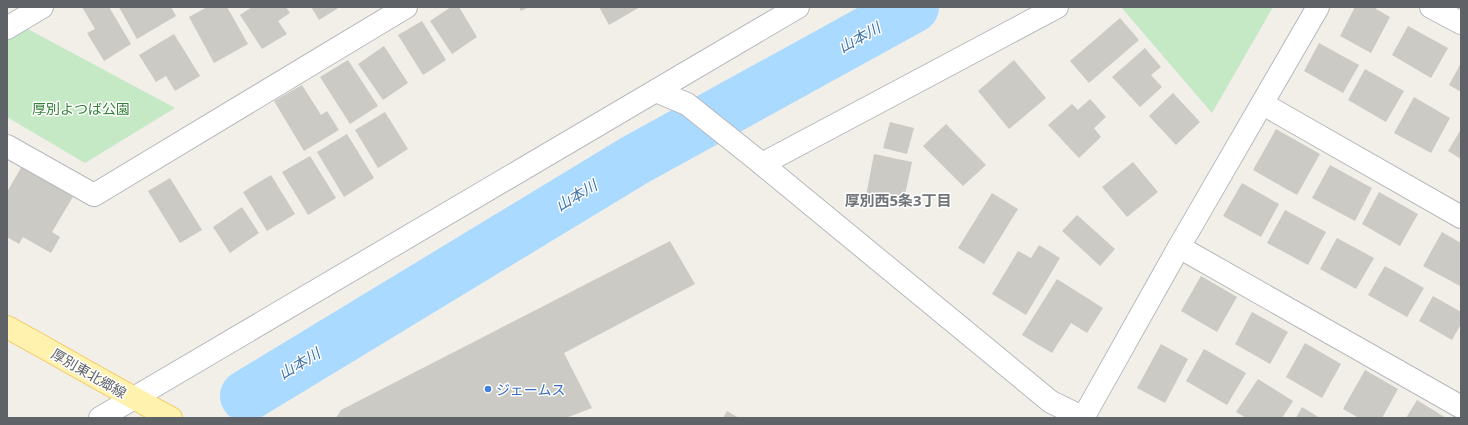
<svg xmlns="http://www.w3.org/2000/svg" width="1468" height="425" viewBox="0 0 1468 425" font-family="'Noto Sans','Noto Sans JP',sans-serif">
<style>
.green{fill:#c5e8c5}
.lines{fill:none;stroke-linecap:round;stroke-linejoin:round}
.river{stroke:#aadaff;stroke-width:52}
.building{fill:#cccac5}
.street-casing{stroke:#b5b8bc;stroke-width:24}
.secondary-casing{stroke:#b6babf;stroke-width:24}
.primary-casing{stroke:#f2c960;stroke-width:24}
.street{stroke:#fff;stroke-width:22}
.secondary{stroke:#fff;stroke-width:22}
.primary{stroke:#fff2af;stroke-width:22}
.shop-dot{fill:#3f7fe0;stroke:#fff;stroke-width:1.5}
.labels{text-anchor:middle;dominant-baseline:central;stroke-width:3;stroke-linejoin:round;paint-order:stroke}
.park-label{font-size:14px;fill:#348238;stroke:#fff}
.street-label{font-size:14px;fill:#5f6368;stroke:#fff}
.shop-label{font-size:14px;fill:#366cbe;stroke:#fff;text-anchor:start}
.water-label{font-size:15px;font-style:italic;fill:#4174aa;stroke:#fff}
.neighbourhood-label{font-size:15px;font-weight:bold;fill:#70757a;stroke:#fff}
</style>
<rect width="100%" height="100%" fill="#f1efe8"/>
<g class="green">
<polygon points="1121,7 1273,7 1212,113"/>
<polygon points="24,27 175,108 85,163 7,117 7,37"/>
</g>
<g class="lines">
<polyline class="river" points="246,396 635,160 913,7"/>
</g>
<g class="building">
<polygon points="82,7 109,7 131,44 104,61 87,33 95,29"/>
<polygon points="119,7 171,7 176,16 137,39"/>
<polygon points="207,7 227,7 248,44 214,63 189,17"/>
<polygon points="252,7 286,7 290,13 278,21 287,34 262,49 240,15"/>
<polygon points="311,7 340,7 319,20"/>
<polygon points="451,7 459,7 477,37 452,54 430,21"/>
<polygon points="519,7 529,7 521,11"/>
<polygon points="599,7 640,7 609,25"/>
<polygon points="1355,7 1377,7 1376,9 1390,17 1371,53 1340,36"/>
<polygon points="1120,18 1139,40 1089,83 1070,61"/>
<polygon points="422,21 446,60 423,75 398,35"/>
<polygon points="1408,26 1448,48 1431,78 1392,55"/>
<polygon points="174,34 200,76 175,91 166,76 156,82 139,55"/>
<polygon points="1319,43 1359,65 1343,93 1304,71"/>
<polygon points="384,46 408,83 383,100 358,64"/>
<polygon points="1145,48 1161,67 1151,75 1162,87 1140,107 1112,77"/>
<polygon points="348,60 378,106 350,124 320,77"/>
<polygon points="1014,60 1046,98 1009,129 978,91"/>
<polygon points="1461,63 1461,92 1449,85"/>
<polygon points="1365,69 1404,91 1386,122 1348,100"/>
<polygon points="302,85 321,115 327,111 339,130 304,151 274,101"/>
<polygon points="1173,93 1200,122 1176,145 1149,116"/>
<polygon points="1414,97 1450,118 1431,153 1394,133"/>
<polygon points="1090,99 1106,117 1094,128 1101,137 1079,158 1048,125 1072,104 1078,110"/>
<polygon points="385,112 408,149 378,168 355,130"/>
<polygon points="890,122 914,128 907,154 883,148"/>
<polygon points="946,124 986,165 963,186 923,146"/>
<polygon points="1276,129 1320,154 1297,195 1253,170"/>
<polygon points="1461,129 1461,159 1448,151"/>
<polygon points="347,134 374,178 344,197 317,152"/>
<polygon points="874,154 912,162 903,204 866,196"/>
<polygon points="310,156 336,198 308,215 282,172"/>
<polygon points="1133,162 1158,192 1127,217 1102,187"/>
<polygon points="1330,165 1372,188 1355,221 1312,198"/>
<polygon points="22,166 74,195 52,232 60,237 51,253 23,237 19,244 7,237 7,192"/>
<polygon points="271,175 295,214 267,231 243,192"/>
<polygon points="170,178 202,230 180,243 148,191"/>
<polygon points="1242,183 1279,204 1261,237 1223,216"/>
<polygon points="1379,192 1418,214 1400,246 1362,224"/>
<polygon points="992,193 1018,209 984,264 958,248"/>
<polygon points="242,207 259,233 230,253 213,227"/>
<polygon points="1285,210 1326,232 1308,265 1267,243"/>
<polygon points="1077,215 1115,249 1100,266 1062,231"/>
<polygon points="1442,232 1461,243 1461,283 1460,286 1423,266"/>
<polygon points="1337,238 1374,258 1356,289 1320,269"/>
<polygon points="670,241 695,284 564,353 592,408 566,418 336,418 341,410"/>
<polygon points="1039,245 1060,258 1026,315 992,294 1018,251 1031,258"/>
<polygon points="1385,266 1424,288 1407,317 1368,295"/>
<polygon points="1201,276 1237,297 1217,332 1181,311"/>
<polygon points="1057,279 1103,308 1087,333 1071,323 1052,353 1022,335"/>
<polygon points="1433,296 1461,312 1461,324 1452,340 1419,321"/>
<polygon points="1252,312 1288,332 1270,364 1235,344"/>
<polygon points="1305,343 1341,364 1322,398 1286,377"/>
<polygon points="1161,344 1188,359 1165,403 1137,388"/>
<polygon points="1204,349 1246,373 1227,405 1186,381"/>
<polygon points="1365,370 1398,389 1382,418 1359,418 1343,409"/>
<polygon points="1258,379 1293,401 1282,418 1246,418 1236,412"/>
<polygon points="1417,400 1446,418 1406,418"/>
<polygon points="1302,407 1320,418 1296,418"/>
<polygon points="727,411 739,418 723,418"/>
</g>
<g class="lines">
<g class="street-casing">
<g id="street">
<polyline points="1431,7 1461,23"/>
<polyline points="7,28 42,7"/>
<polyline points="656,91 687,104 762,164 1051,402 1084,418"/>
<polyline points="1263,104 1461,217"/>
<polyline points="7,146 94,195 406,7"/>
<polyline points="762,164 1057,7"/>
<polyline points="1179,247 1461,407"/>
<polyline points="1083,418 1179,247 1318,7"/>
</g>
</g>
<g class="secondary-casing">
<polyline id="secondary" points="100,418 798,7"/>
</g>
<g class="primary-casing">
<path id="primary" d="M7 327C62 357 116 389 171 418"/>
</g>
<use href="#street" class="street"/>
<use href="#secondary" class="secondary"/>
<use href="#primary" class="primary"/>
</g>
<circle class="shop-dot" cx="488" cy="389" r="4"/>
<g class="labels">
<g class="park-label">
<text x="81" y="108">厚別よつば公園</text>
</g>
<g class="street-label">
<text transform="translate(89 373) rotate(30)">厚別東北郷線</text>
</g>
<g class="shop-label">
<text x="496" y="389">ジェームス</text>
</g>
<g class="water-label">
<text transform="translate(859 37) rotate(-29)">山本川</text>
<text transform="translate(576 195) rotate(-31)">山本川</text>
<text transform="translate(299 363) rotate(-31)">山本川</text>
</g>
<g class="neighbourhood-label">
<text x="898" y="200">厚別西5条3丁目</text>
</g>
</g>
<rect width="1468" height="425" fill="none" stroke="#5f6368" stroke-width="16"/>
</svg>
